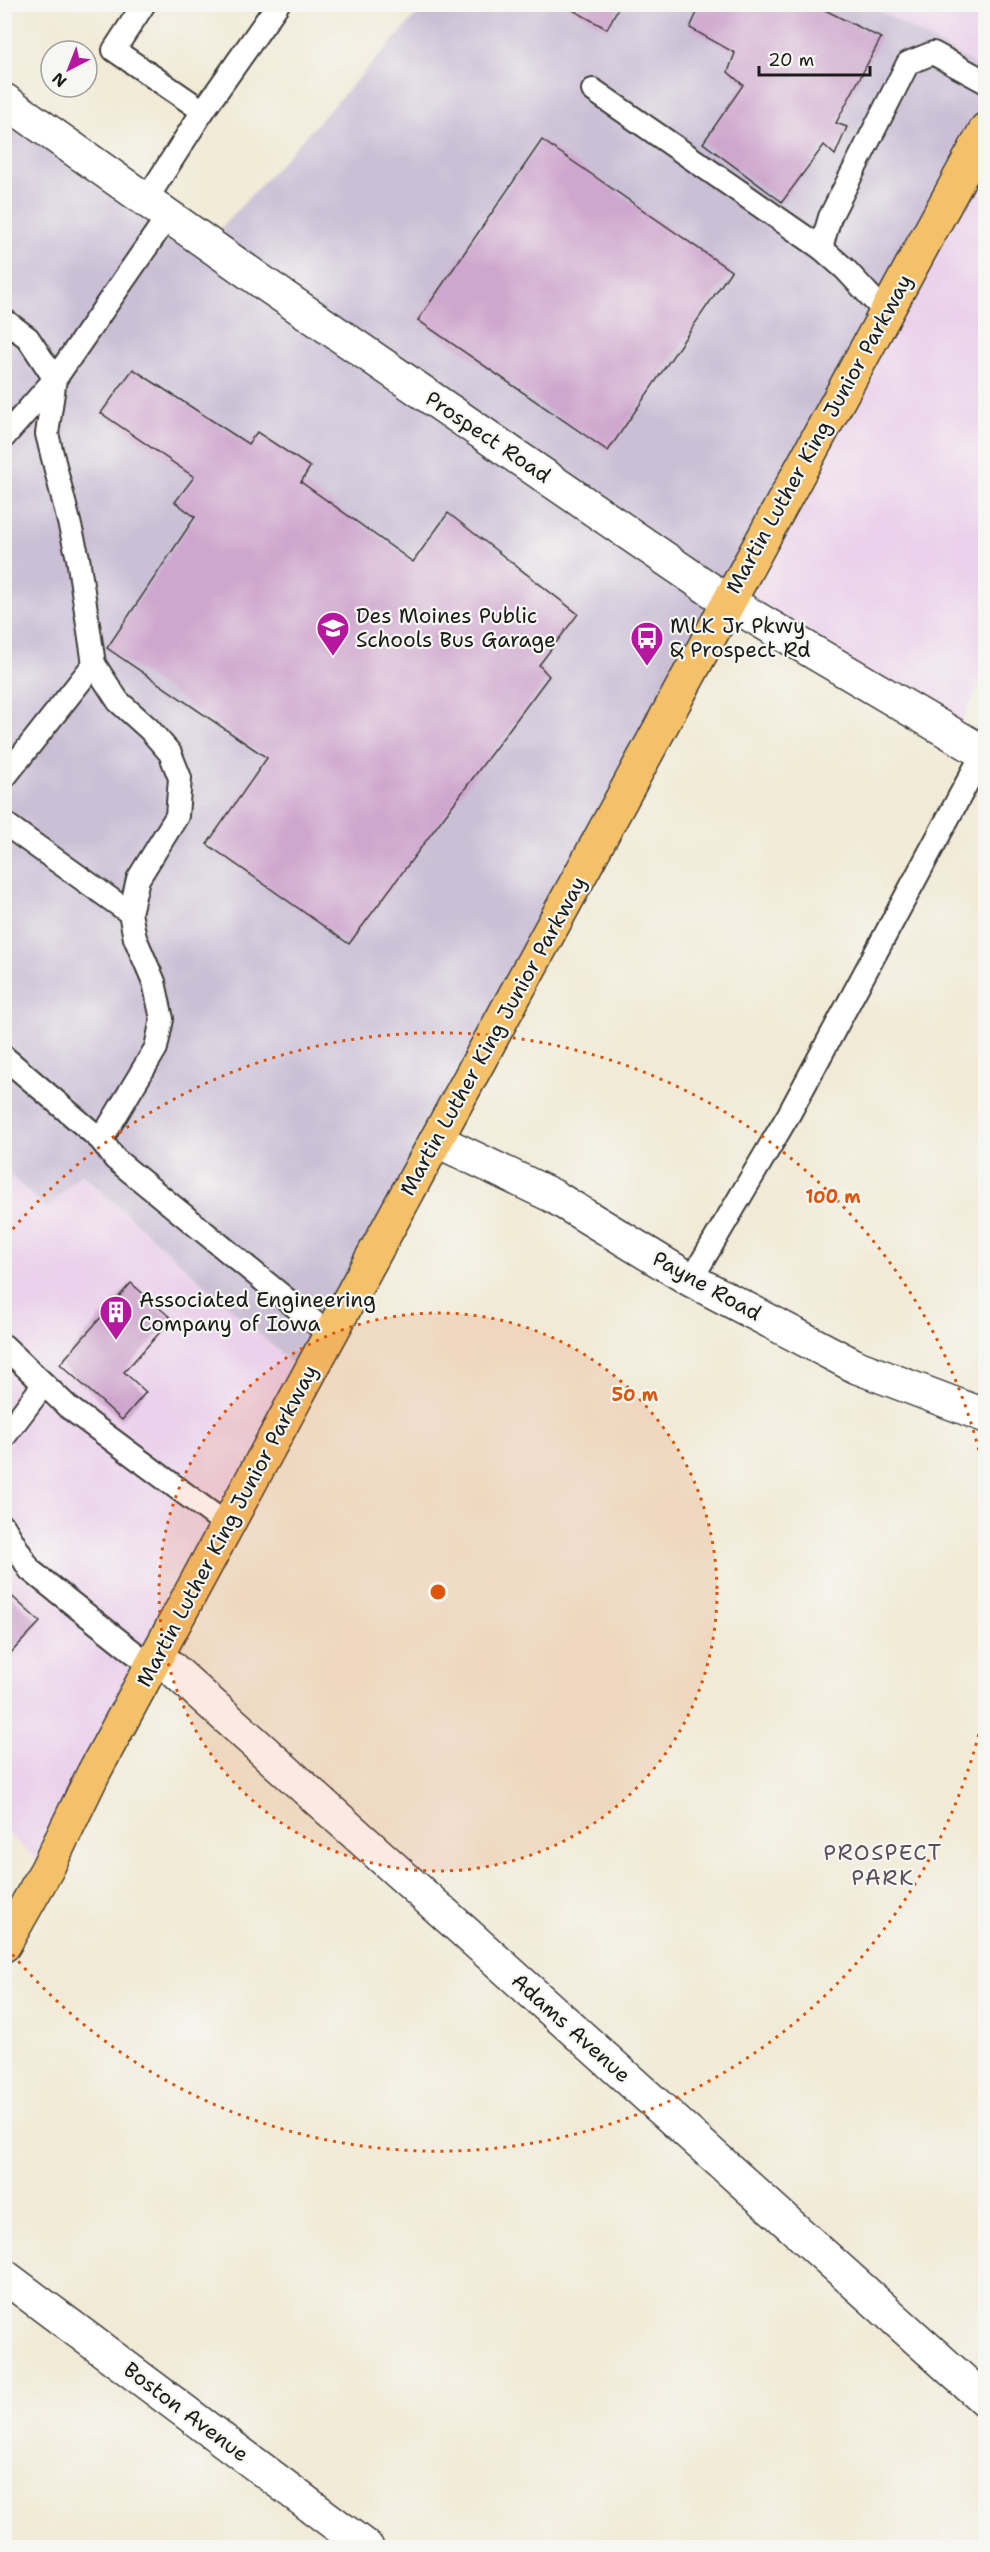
<svg xmlns="http://www.w3.org/2000/svg" width="990" height="2552" viewBox="0 0 990 2552" font-family="'Shantell Sans',sans-serif">
<style>
.built{fill:#ebd1eb}
.industrial{fill:#cbbfd5}
.building{fill:#cfa7ce}
.lines{fill:none;stroke-linecap:round;stroke-linejoin:round}
.lane-casing{stroke:#3c3b38;stroke-width:26}
.street-casing{stroke:#3c3b38;stroke-width:36}
.primary-casing{stroke:#3c3b38;stroke-width:36}
.lane{stroke:#fff;stroke-width:22}
.street{stroke:#fff;stroke-width:33}
.primary{stroke:#f4c16a;stroke-width:33}
.ring{fill:none;stroke:#de560d;stroke-width:3;stroke-dasharray:3 6}
.labels{text-anchor:middle;dominant-baseline:central;stroke-width:4.5;stroke-linejoin:round;paint-order:stroke}
.street-label{font-size:21px;fill:#1c1c1c;stroke:#f6f6f2}
.poi-label{font-size:21px;fill:#1c1c1c;stroke:#f6f6f2;text-anchor:start}
.neighbourhood-label{font-size:22px;letter-spacing:1.5px;fill:#5b4d5a;stroke:#f6f6f2}
.centre{fill:#de560d;stroke:#f6f6f2;stroke-width:3}
.ring-label{font-size:18px;text-anchor:middle;font-weight:bold;fill:#de560d;stroke:#f6f6f2;stroke-width:4.5;stroke-linejoin:round;paint-order:stroke}
</style>
<rect width="100%" height="100%" fill="#f6f6f2"/>
<filter id="ink" filterUnits="userSpaceOnUse"><feTurbulence type="fractalNoise" baseFrequency=".0167" numOctaves="2"/><feDisplacementMap in="SourceGraphic" scale="12" xChannelSelector="R" yChannelSelector="G"/><feConvolveMatrix kernelMatrix="1 2 1 2 8 2 1 2 1" color-interpolation-filters="sRGB"/></filter>
<filter id="wash" filterUnits="userSpaceOnUse"><feTurbulence type="fractalNoise" baseFrequency=".008" numOctaves="4" result="noise"/><feDisplacementMap in="SourceGraphic" scale="24" xChannelSelector="R" yChannelSelector="G"/><feGaussianBlur stdDeviation="1.35" result="paint"/><feColorMatrix in="noise" values="0 0 0 0 0 0 0 0 0 0 0 0 0 0 0 0 0 1.4 0 .05"/><feComposite in="paint" operator="in"/></filter>
<g filter="url(#wash)">
<rect width="100%" height="100%" fill="#f1ead6"/>
<g class="built">
<polygon points="869,5 985,5 985,70"/>
<polygon points="985,129 985,674 954,736 727,601"/>
<polygon points="4,1171 47,1209 80,1173 307,1377 47,1869 5,1831"/>
</g>
<polygon class="industrial" points="426,5 869,5 985,70 985,129 307,1377 81,1173 47,1209 5,1171 4,100 207,243"/>
<g id="blocks">
<g class="building">
<polygon points="562,4 620,4 607,29"/>
<polygon points="701,4 813,4 881,38 836,123 847,127 835,155 824,145 782,202 703,143 743,85 728,72 735,53 690,28"/>
<polygon points="542,140 731,271 608,451 418,320"/>
<polygon points="133,369 248,444 257,432 310,467 301,482 413,562 448,513 578,614 539,665 549,676 349,944 207,844 267,758 107,648 195,517 175,502 194,477 101,413"/>
<polygon points="131,1283 172,1319 124,1372 146,1392 122,1420 60,1364"/>
<polygon points="4,1589 40,1622 4,1660"/>
</g>
</g>
</g>
<g filter="url(#ink)">
<use href="#blocks" fill-opacity="0" stroke="#3c3b38" stroke-width="1.5"/>
<g class="lines">
<g class="lane-casing">
<g id="lane">
<polyline points="144,4 114,50 203,111 146,200"/>
<polyline points="593,90 821,248"/>
<polyline points="203,111 278,4"/>
<polyline points="168,216 55,379 47,434 78,558 94,664 118,701 149,729 170,753 180,778 177,816 138,879 130,913 135,938 154,982 162,1019 156,1048 101,1140 115,1159 330,1335"/>
<polyline points="885,312 845,269 821,248 830,217 908,63 933,53 986,82"/>
<polyline points="4,320 28,338 55,379 4,437"/>
<polyline points="4,778 94,664"/>
<polyline points="4,823 130,913"/>
<polyline points="4,1057 101,1140"/>
<polyline points="691,1280 789,1114 983,753"/>
<polyline points="4,1346 68,1407 227,1525"/>
<polyline points="4,1437 44,1384"/>
<polyline points="4,1527 30,1570 151,1666"/>
</g>
</g>
<g class="street-casing">
<g id="street">
<polyline points="4,100 265,284 727,601 986,754"/>
<polyline points="436,1140 553,1196 691,1280 857,1367 986,1416"/>
<polyline points="157,1655 986,2401"/>
<polyline points="4,2276 367,2548"/>
</g>
</g>
<g class="primary-casing">
<polyline id="primary" points="4,1945 47,1869 94,1772 330,1335 986,129"/>
</g>
<use href="#lane" class="lane"/>
<use href="#street" class="street"/>
<use href="#primary" class="primary"/>
</g>
</g>
<circle cx="438" cy="1592" r="279" fill="#de560d" fill-opacity=".12"/>
<g class="ring">
<circle cx="438" cy="1592" r="279"/>
<path d="M985 1708A559 559 0 0 1 7 1948M7 1236A559 559 0 0 1 985 1476"/>
</g>
<defs>
<g id="school-pin" transform="scale(1.725)"><path d="M0 17L-7.5 6A9.5 9.5 0 1 1 7.5 6Z" fill="#b5179e" stroke="#f6f6f2"/><path d="M0-5L7-2L0 1L-7-2ZM-4 1L0 2.5L4 1V4Q0 6-4 4Z" fill="#fff"/></g>
<g id="bus-pin" transform="scale(1.725)"><path d="M0 17L-7.5 6A9.5 9.5 0 1 1 7.5 6Z" fill="#b5179e" stroke="#f6f6f2"/><path d="M-5-6H5V4H4V6H2V4H-2V6H-4V4H-5ZM-3.5-4V0h7V-4ZM-3.5 1.2v1.5H-2V1.2ZM2 1.2v1.5H3.5V1.2Z" fill="#fff"/></g>
<g id="building-pin" transform="scale(1.725)"><path d="M0 17L-7.5 6A9.5 9.5 0 1 1 7.5 6Z" fill="#b5179e" stroke="#f6f6f2"/><path d="M-4-6H4V6H1V3H-1V6H-4ZM-2.5-4.3h1.7v1.8h-1.7ZM.8-4.3h1.7v1.8H.8ZM-2.5-1h1.7V.8h-1.7ZM.8-1h1.7V.8H.8Z" fill="#fff"/></g>
</defs>
<g fill-rule="evenodd">
<use href="#school-pin" x="333" y="628"/>
<use href="#bus-pin" x="647" y="638"/>
<use href="#building-pin" x="116" y="1312"/>
</g>
<g class="labels">
<g class="street-label">
<text transform="translate(819 434) rotate(-61)">Martin Luther King Junior Parkway</text>
<text transform="translate(488 437) rotate(34)">Prospect Road</text>
<text transform="translate(493 1036) rotate(-61)">Martin Luther King Junior Parkway</text>
<text transform="translate(707 1286) rotate(29)">Payne Road</text>
<text transform="translate(227 1526) rotate(-62)">Martin Luther King Junior Parkway</text>
<text transform="translate(571 2028) rotate(42)">Adams Avenue</text>
<text transform="translate(186 2412) rotate(37)">Boston Avenue</text>
</g>
<g class="poi-label">
<text x="356" y="616">Des Moines Public<tspan x="356" dy="24">Schools Bus Garage</tspan></text>
<text x="670" y="626">MLK Jr Pkwy<tspan x="670" dy="24">&amp; Prospect Rd</tspan></text>
<text x="139" y="1300">Associated Engineering<tspan x="139" dy="24">Company of Iowa</tspan></text>
</g>
<g class="neighbourhood-label">
<text x="883" y="1852">PROSPECT<tspan x="883" dy="25">PARK</tspan></text>
</g>
</g>
<circle cx="438" cy="1592" r="9" class="centre"/>
<g class="ring-label">
<text x="833" y="1203">100 m</text>
<text x="635" y="1401">50 m</text>
</g>
<rect width="990" height="2552" fill="none" stroke="#f6f6f2" stroke-width="24"/>
<g transform="translate(69 69) rotate(222)"><circle r="28" fill="#f6f6f2" stroke="#9f9f9c" stroke-width="1.5"/>
<path d="M0-4.5L10 22L0 15L-10 22Z" fill="#b5179e"/>
<text y="-9" font-size="16" font-weight="bold" text-anchor="middle" fill="#1c1c1c">N</text>
</g>
<path d="M759 66v9h111v-9" fill="none" stroke="#1c1c1c" stroke-width="3"/>
<text x="768" y="66" font-size="18" fill="#1c1c1c" stroke="#f6f6f2" stroke-width="4.5" paint-order="stroke">20 m</text>
</svg>
